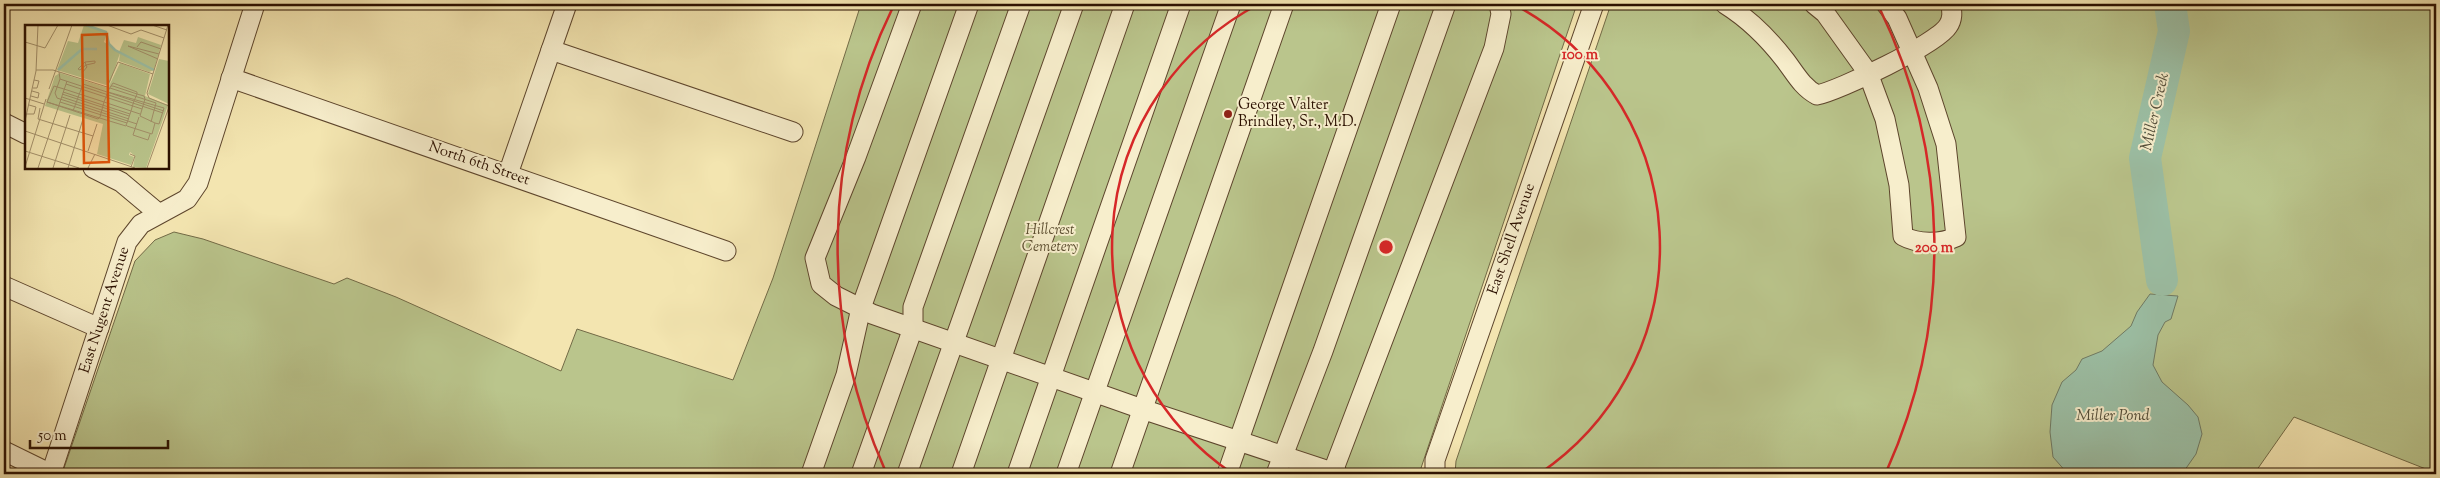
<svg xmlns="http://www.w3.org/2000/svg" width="2440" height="478" viewBox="0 0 2440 478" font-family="'Sorts Mill Goudy',serif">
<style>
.green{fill:#bac58c;stroke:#726a46}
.water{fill:#9cc0a6;stroke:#6f7a64}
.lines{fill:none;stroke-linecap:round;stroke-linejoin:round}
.river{stroke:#9cc0a6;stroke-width:32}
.minor-casing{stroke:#5d452c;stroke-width:21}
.minor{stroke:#f7eecc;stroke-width:19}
.ring{fill:none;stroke:#d62828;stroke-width:2.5}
.poi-dot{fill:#8f2418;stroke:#f7eecc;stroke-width:2}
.labels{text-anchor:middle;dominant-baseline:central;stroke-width:4;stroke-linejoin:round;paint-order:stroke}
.poi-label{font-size:15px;fill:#2b1000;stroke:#f7eecc;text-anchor:start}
.street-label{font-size:15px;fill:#2b1000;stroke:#f7eecc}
.park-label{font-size:15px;font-style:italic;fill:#5d4f31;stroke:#f7eecc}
.water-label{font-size:16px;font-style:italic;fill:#534e3a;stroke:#f7eecc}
.inset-river{fill:none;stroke:#9cc0a6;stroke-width:2.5}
.inset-road{fill:none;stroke:#a3906a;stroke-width:1}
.view{fill:#df550b;fill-opacity:0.15;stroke:#df550b;stroke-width:2.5}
.inset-edge{fill:none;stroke:#2b1000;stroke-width:2.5}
.centre{fill:#d62828;stroke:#f7eecc;stroke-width:2.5}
.ring-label{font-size:15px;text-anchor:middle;font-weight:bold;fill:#d62828;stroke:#f7eecc;stroke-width:4;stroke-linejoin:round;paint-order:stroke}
</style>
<rect width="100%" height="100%" fill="#f3e5b0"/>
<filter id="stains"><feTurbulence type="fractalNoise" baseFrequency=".004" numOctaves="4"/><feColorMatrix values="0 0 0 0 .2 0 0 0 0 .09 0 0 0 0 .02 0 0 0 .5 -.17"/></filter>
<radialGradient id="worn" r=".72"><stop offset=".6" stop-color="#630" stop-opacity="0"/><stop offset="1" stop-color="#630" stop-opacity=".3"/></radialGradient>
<g class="green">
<polygon points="861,4 1577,4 1419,474 62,474 135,261 155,240 174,232 203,239 334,284 347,278 396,297 561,371 577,329 733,380 773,278"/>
<polygon points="1611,4 2436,4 2436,473 2294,417 2254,474 1455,474 1456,461"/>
</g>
<polygon class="water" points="2150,294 2178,296 2171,319 2165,322 2158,335 2153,365 2162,382 2188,405 2198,417 2202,434 2196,454 2182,474 2068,474 2053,457 2050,432 2052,405 2062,382 2076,370 2082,359 2102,351 2131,326 2137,312"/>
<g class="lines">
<polyline class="river" points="2162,280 2145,158 2174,31 2170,4"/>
<g class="minor-casing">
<g id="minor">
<polyline points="912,4 856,157 815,258 821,284 836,296 872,314 1142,409 1338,474"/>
<path d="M1725 4C1749 19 1768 38 1785 60 1795 73 1802 87 1817 95 1838 91 1937 44 1948 26 1953 19 1952 12 1951 4"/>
<path d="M1814 4 1825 13 1868 73 1885 119 1899 185 1903 236C1917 244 1941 244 1956 237L1946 144 1928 88 1897 18 1886 4"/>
<polyline points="551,50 793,132"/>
<polyline points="231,78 726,251"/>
<polyline points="4,123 26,134"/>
<polyline points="93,168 121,182 158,213"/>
<polyline points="508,174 567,4"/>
<polyline points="4,286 99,328"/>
<polyline points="4,451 51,474"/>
<polyline points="51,474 127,242 141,224 187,199 198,183 255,4"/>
<polyline points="811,474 846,375 861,308 969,4"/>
<polyline points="861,474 913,328 913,307 1021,4"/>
<polyline points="907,474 1074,4"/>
<polyline points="961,474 1125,4"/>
<polyline points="1017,474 1181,4"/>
<polyline points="1066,474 1231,4"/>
<polyline points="1120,474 1284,4"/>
<polyline points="1227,474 1391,4"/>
<polyline points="1276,474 1323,351 1446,4"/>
<polyline points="1332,474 1494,48 1501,14 1499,4"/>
<polyline points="1435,474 1435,460 1594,4"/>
</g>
</g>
<use href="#minor" class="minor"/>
</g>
<g class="ring">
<path d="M1233 474A274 274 0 0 1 1259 4M1513 4A274 274 0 0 1 1539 474"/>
<path d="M885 470A548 548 0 0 1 893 7M1879 7A548 548 0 0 1 1887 470"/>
</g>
<circle class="poi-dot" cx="1228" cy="114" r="5"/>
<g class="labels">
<g class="poi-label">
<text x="1238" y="105">George Valter<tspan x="1238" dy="17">Brindley, Sr., M.D.</tspan></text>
</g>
<g class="street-label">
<text transform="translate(479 164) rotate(19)">North 6th Street</text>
<text transform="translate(1512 239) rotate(-71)">East Shell Avenue</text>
<text transform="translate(105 310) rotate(-72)">East Nugent Avenue</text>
</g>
<g class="park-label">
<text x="1050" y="230">Hillcrest<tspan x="1050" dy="17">Cemetery</tspan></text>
</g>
<g class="water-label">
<text transform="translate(2156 112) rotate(-77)">Miller Creek</text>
<text x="2113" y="416">Miller Pond</text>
</g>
</g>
<g transform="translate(25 25)">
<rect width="144" height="144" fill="#f3e5b0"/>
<path d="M59 0 82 8 79 17 94 27 99 15 111 18 113 12 136 20 129 45 124 47 94 36 95 28 84 61 32 45 43 16 53 18ZM134 34 144 36V79L123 69ZM95 38 125 49 120 71 143 80 121 143 108 142 110 131 105 127 104 130 109 132 106 140 72 129 78 99 20 81 30 51 35 48 83 63Z" fill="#bac58c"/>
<path class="inset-river" d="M61 0 81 7 84 19 90 25 129 45M33 45 57 24H72"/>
<path class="inset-road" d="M82 0 106 9 116 5 139 13M127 0 142 5M143 0 122 68 124 73 144 81M0 17 20 23 33 0M112 22 116 17 136 24M133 34 103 21 134 29M11 45H28L82 62 93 37 128 49M34 47 35 54 138 88M57 48 62 42 61 40 60 37 70 36V38L61 40 55 45 53 44 60 37M35 54 30 68 32 73 112 99M41 59 117 84M86 61H88L112 69 119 71 120 74 115 91 130 98 127 109 102 101 101 100 102 98 106 86 108 79 109 76 112 69V67L88 58 84 64 82 69 79 77 75 92 73 94 22 77 29 61 39 64 79 77 115 89M8 63H12L14 56 9 55M85 63 131 78 126 97M24 64 47 0M38 67 105 89M83 67 139 83 134 99 130 98M37 69 104 91M6 71 13 73 14 68 7 66M37 72 104 94M0 73 19 79M22 77 101 101M35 77 102 98M15 83 13 94 68 111M48 86 58 59 139 86M1 89H9L11 82 4 80M114 92 108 110 123 115 125 109M0 96 11 46 13 0M0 106 110 143M0 126 54 143M63 126 72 99M105 129 110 131 106 142M0 142 21 74M13 143 42 56M28 143 45 90M43 143 58 94M63 143 70 129M122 143 144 82"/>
<path class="view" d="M82 9 84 137 59 138 57 10Z"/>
<rect width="144" height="144" class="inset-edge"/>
</g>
<circle cx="1386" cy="247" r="8" class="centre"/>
<g class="ring-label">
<text x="1580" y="59">100 m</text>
<text x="1934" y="252">200 m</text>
</g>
<rect width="2440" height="478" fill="none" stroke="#f3e5b0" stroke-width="20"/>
<rect x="5" y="5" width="2430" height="468" fill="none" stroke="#2b1000" stroke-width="2.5"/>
<rect x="10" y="10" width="2420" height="458" fill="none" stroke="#2b1000"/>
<path d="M30 440v8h138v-8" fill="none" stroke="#2b1000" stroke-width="2.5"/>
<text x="38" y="440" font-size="15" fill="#2b1000" stroke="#f7eecc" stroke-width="4" paint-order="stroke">50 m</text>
<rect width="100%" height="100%" filter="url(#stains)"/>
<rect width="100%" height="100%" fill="url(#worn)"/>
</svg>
